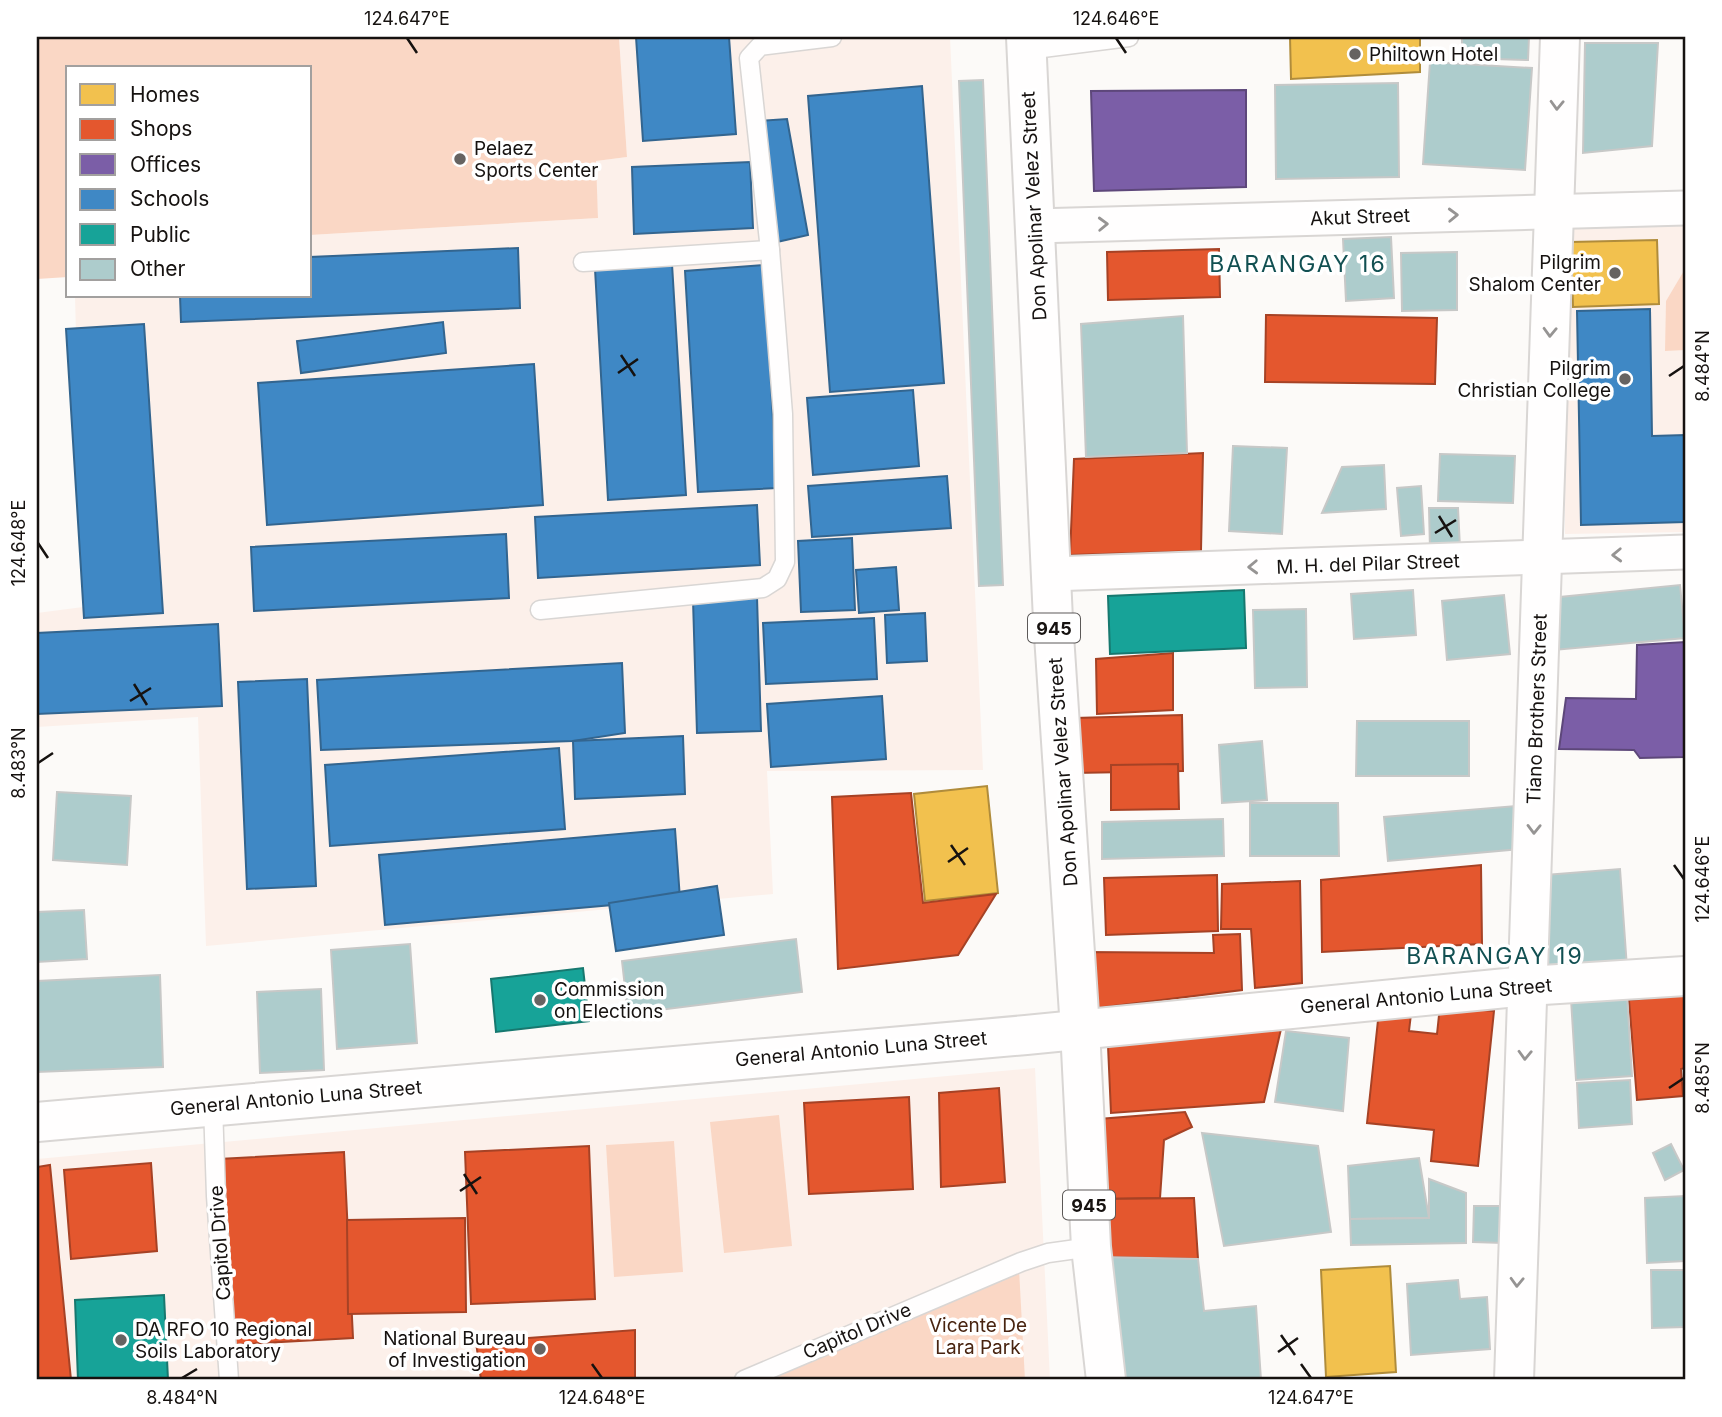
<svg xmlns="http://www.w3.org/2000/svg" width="1722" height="1417" viewBox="0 0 1722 1417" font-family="Inter,sans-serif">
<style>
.built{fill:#fcf0ea}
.green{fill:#fad7c5}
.homes{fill:#f2c14e;stroke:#b08c3b;stroke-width:2}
.shops{fill:#e4572e;stroke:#a64225;stroke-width:2}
.offices{fill:#7b5ea7;stroke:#5d477a;stroke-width:2}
.schools{fill:#3f88c5;stroke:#33658f;stroke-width:2}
.public{fill:#17a398;stroke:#17786f;stroke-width:2}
.building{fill:#adcccc;stroke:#c7c8c7;stroke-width:2}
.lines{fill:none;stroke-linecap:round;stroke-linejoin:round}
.lane-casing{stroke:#d9d6d4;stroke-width:21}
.street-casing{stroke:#d9d6d4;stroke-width:37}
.secondary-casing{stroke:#d9d6d4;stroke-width:42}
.primary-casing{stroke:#d9d6d4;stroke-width:42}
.lane{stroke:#fffefe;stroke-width:18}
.street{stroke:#fffefe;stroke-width:33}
.secondary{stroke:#fffefe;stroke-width:38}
.primary{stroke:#fffefe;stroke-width:38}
.oneway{stroke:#969493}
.ticks{fill:none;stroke:#161210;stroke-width:2.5}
.poi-dot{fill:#666361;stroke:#fff;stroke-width:2.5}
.labels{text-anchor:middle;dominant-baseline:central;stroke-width:7;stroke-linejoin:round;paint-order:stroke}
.shield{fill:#fff;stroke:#5c5958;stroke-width:2}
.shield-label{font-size:18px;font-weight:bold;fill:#161210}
.poi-label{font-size:19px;fill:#161210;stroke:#fff;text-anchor:start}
.street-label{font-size:19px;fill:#161210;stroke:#fff}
.park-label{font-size:19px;fill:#482410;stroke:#fff}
.quarter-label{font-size:23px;letter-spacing:2px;fill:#125052;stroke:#fff}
.neatline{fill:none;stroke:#161210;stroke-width:2.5}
.ticks-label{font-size:18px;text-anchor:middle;fill:#161210}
</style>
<rect width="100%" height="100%" fill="#fcfaf8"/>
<g class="built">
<polygon points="619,37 950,37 983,770 767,771 773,894 206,946 198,717 37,727 37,613 83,607 75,296 310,296 310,235 598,218 595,161 627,157"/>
<polygon points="1685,224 1685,532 1565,534 1566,226"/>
<polygon points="1035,1068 1050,1380 37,1380 37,1159"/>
</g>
<g class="green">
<polygon points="37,37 619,37 627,157 596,161 598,218 310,235 310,68 68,68 68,277 37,279"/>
<polygon points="1685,269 1685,350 1665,351 1666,301"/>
<polygon points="779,1115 792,1246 724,1253 710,1122"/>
<polygon points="674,1141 683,1272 614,1277 606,1145"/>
<polygon points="1019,1269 1025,1380 770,1380"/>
</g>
<g class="homes">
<polygon points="1290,37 1420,37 1420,72 1291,79"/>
<polygon points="1657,240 1659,304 1573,307 1571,242"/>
<polygon points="987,786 998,893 925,901 914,794"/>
<polygon points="1390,1266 1396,1372 1326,1377 1321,1270"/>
</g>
<g class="shops">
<polygon points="1219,249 1220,297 1108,300 1107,252"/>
<polygon points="1266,315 1437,318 1435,384 1265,382"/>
<polygon points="1203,453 1201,551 1070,555 1074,459"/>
<polygon points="1173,653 1173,710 1097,714 1096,659"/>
<polygon points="1182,715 1183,771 1074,773 1075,718"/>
<polygon points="1178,764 1179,809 1111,810 1111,765"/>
<polygon points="911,793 923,903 996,894 958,955 838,969 832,797"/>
<polygon points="1481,865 1482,944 1322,952 1321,880"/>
<polygon points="1217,875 1218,931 1106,935 1104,878"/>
<polygon points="1300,881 1302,983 1255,988 1251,929 1221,929 1222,884"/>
<polygon points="1240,934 1242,990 1089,1009 1086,952 1214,953 1213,935"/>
<polygon points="1685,995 1685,1068 1681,1069 1683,1096 1637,1100 1629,1000"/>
<polygon points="1440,1006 1494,1011 1478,1166 1431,1161 1434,1130 1367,1123 1379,1011 1411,1014 1409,1031 1437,1034"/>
<polygon points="1281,1029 1264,1102 1111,1113 1108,1046"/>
<polygon points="999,1088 1005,1182 941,1187 939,1093"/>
<polygon points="909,1097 913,1189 809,1194 804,1103"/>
<polygon points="1185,1112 1192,1127 1164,1140 1160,1198 1100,1199 1099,1119"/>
<polygon points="589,1146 595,1299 471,1304 465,1152"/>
<polygon points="344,1152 353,1338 228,1345 219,1159"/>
<polygon points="151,1163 157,1251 71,1259 64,1170"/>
<polygon points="50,1165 71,1380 37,1380 37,1167"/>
<polygon points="1194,1198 1198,1259 1101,1257 1100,1199"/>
<polygon points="465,1218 466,1312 348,1314 347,1220"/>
<polygon points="635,1330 635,1380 481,1380 476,1342"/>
</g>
<g class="offices">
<polygon points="1246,90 1246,187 1094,191 1091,91"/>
<polygon points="1685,642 1685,757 1640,758 1634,750 1559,749 1566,698 1636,699 1637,645"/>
</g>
<g class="schools">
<polygon points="636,37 729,37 736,134 643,141"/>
<polygon points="922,86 944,383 830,392 808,96"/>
<polygon points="787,119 808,235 777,242 758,121"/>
<polygon points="750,162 753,228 634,234 632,167"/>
<polygon points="518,248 520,308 181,322 180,296 310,296 310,257"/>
<polygon points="672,264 686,495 608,500 595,269"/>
<polygon points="764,265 777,488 698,492 685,271"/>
<polygon points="1650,309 1652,436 1685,435 1685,522 1581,525 1577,311"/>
<polygon points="443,322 446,353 301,373 297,341"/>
<polygon points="144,324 163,613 84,618 66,329"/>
<polygon points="534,364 543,505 267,525 258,383"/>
<polygon points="913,390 919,466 813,475 807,398"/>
<polygon points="947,476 951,528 812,537 808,486"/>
<polygon points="757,505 760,565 538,578 535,517"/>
<polygon points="506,534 509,598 254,611 251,547"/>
<polygon points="852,538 855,610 801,612 798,541"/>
<polygon points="896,567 899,610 859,613 856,570"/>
<polygon points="757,597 761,731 697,733 693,600"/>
<polygon points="925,613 927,661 887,663 885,615"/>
<polygon points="874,618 877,679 766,684 763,623"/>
<polygon points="218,624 222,706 37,714 37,633"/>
<polygon points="622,663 625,733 573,741 321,750 317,680"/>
<polygon points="307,679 316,886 247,889 238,682"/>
<polygon points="882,696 886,759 771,767 767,704"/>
<polygon points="683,736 685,794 575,799 573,741"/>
<polygon points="559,748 565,829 330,846 325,765"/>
<polygon points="675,829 680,899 385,925 379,855"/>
<polygon points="717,886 724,935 616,951 609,903"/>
</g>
<g class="public">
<polygon points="1244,590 1246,648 1110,654 1108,596"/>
<polygon points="583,968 589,1021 496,1032 491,979"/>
<polygon points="164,1295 168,1380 78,1380 75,1300"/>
</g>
<g class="building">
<polygon points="1462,37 1529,37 1528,60 1462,58"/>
<polygon points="1585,43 1658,43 1652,146 1583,153"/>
<polygon points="1430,62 1532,68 1525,170 1423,164"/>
<polygon points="983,80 1003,585 979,586 959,81"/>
<polygon points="1398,83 1399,177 1276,179 1275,85"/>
<polygon points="1391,237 1394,298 1346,301 1343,239"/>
<polygon points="1457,252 1457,310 1402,311 1401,253"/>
<polygon points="1183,316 1187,453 1086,457 1081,324"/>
<polygon points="1233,446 1287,448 1282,534 1229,531"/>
<polygon points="1440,454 1515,456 1513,503 1438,501"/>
<polygon points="1384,465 1386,509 1322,513 1342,467"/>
<polygon points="1421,486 1424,534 1401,536 1397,488"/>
<polygon points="1429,508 1458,508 1460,548 1430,549"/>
<polygon points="1680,585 1685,638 1554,650 1550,598"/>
<polygon points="1413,590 1416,635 1354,639 1351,594"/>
<polygon points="1504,595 1510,654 1447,660 1442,601"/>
<polygon points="1306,609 1307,687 1255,688 1253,610"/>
<polygon points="1357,721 1469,721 1469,776 1356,776"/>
<polygon points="1262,741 1267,800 1222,803 1219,745"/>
<polygon points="57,792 131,796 127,865 53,860"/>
<polygon points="1250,803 1338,803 1339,856 1250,856"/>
<polygon points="1516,806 1520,849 1388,861 1384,817"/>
<polygon points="1223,819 1224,856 1102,859 1102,822"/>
<polygon points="1620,869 1627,968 1541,976 1533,876"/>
<polygon points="84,910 87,959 37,962 37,912"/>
<polygon points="796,939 802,992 628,1014 622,961"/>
<polygon points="410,944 417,1043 337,1049 331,950"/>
<polygon points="160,975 163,1067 37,1072 37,981"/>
<polygon points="321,989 324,1070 260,1073 257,992"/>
<polygon points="1627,995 1632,1076 1576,1080 1571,999"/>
<polygon points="1286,1031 1349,1038 1343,1111 1275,1102"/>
<polygon points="1630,1080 1632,1124 1579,1128 1577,1083"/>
<polygon points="1202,1133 1318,1146 1331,1232 1224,1246"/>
<polygon points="1671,1144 1684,1170 1665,1180 1653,1153"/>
<polygon points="1419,1158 1429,1218 1350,1219 1348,1166"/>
<polygon points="1429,1179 1466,1193 1466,1243 1351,1245 1350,1219 1429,1218"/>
<polygon points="1685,1196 1685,1261 1647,1263 1645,1198"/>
<polygon points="1474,1206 1504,1206 1503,1243 1473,1242"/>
<polygon points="1101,1257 1198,1259 1204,1311 1256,1306 1261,1380 1114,1380"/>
<polygon points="1651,1270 1685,1270 1685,1327 1652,1328"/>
<polygon points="1458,1280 1460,1299 1487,1297 1490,1349 1411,1355 1407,1284"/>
</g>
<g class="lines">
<g class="lane-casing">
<g id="lane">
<polyline points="1027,50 1129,37"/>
<polyline points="583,262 770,250"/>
<polyline points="540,610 763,588 777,579 785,562 783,414 770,250 749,58 760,46 832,37"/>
<polyline points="213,1105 216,1196 229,1380"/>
<polyline points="744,1380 1021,1262 1048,1253 1091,1247"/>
</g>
</g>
<g class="street-casing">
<g id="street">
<polyline points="1035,226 1685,208"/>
<polyline points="1050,574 1685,552"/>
</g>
</g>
<g class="secondary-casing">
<g id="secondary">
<polyline points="37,1122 1026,1035 1527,986 1685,976"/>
<polyline points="1514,1380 1560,37"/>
</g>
</g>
<g class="primary-casing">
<polyline id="primary" points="1026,37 1053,620 1080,1029 1091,1247 1106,1380"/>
</g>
<use href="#lane" class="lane"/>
<use href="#street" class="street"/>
<use href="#secondary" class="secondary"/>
<use href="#primary" class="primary"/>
</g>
<defs><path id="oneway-chevron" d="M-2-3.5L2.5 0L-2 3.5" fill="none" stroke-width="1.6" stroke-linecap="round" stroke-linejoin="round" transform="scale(1.75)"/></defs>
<g class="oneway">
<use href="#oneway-chevron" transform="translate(1557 105) rotate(92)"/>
<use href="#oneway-chevron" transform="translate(1453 215) rotate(-2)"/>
<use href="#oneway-chevron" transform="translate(1103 224) rotate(-2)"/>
<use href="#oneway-chevron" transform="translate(1550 332) rotate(92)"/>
<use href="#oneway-chevron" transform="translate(1617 555) rotate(178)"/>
<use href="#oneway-chevron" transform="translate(1253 567) rotate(178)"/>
<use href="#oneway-chevron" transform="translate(1534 829) rotate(91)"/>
<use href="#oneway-chevron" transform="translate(1525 1055) rotate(92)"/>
<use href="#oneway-chevron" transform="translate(1517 1282) rotate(92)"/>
</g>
<path class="ticks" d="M407 38 417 53M1116 38 1126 53M621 355 635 376M618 373 638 359M1669 376 1684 366M1439 516 1452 537M1435 533 1456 520M38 543 48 558M134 684 147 705M130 701 151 688M38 763 53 753M951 845 965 865M948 862 968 848M1674 865 1684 879M1669 1088 1684 1078M464 1174 477 1194M460 1191 481 1177M1281 1335 1295 1355M1278 1352 1298 1338M592 1364 602 1378M1301 1364 1311 1378M182 1378 197 1369"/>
<g class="poi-dot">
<circle cx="1355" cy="54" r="7"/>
<circle cx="460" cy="159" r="7"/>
<circle cx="1615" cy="273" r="7"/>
<circle cx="1625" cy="379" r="7"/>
<circle cx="540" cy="1000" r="7"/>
<circle cx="121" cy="1340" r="7"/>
<circle cx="540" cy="1349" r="7"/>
</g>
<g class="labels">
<g class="shield">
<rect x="1028" y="613.5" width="52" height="29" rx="5"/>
<rect x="1063" y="1190.5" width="52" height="29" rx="5"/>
</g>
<g class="shield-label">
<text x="1054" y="628">945</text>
<text x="1089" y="1205">945</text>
</g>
<g class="poi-label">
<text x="1369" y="54">Philtown Hotel</text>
<text x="474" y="148">Pelaez<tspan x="474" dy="22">Sports Center</tspan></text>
<text x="1601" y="262" text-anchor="end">Pilgrim<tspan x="1601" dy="22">Shalom Center</tspan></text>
<text x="1611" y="368" text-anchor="end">Pilgrim<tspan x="1611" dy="22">Christian College</tspan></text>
<text x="554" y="989">Commission<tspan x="554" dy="22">on Elections</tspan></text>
<text x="135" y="1329">DA RFO 10 Regional<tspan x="135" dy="22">Soils Laboratory</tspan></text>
<text x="526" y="1338" text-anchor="end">National Bureau<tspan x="526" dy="22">of Investigation</tspan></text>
</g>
<g class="street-label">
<text transform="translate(1034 206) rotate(-93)">Don Apolinar Velez Street</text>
<text transform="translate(1360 217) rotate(-2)">Akut Street</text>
<text transform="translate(1368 564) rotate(-2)">M. H. del Pilar Street</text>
<text transform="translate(1537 709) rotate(-88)">Tiano Brothers Street</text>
<text transform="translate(1063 772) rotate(-94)">Don Apolinar Velez Street</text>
<text transform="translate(1426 996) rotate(-5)">General Antonio Luna Street</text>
<text transform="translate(861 1049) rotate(-5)">General Antonio Luna Street</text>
<text transform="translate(296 1098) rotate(-5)">General Antonio Luna Street</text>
<text transform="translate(220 1243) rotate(-94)">Capitol Drive</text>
<text transform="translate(857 1331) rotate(-23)">Capitol Drive</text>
</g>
<g class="park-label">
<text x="978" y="1325">Vicente De<tspan x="978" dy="22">Lara Park</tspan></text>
</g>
<g class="quarter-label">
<text x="1298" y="264">BARANGAY 16</text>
<text x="1495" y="956">BARANGAY 19</text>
</g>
</g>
<rect width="1722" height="1417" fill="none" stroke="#ffffff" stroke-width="77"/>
<rect x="66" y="66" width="245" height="231" fill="#ffffff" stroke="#a2a09f" stroke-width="2"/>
<rect x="80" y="84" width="35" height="21" fill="#f2c14e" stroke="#a2a09f" stroke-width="2"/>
<text x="130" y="102" font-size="21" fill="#161210">Homes</text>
<rect x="80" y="119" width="35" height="21" fill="#e4572e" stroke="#a2a09f" stroke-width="2"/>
<text x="130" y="136" font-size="21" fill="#161210">Shops</text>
<rect x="80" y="154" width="35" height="21" fill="#7b5ea7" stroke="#a2a09f" stroke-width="2"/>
<text x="130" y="172" font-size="21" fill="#161210">Offices</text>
<rect x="80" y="189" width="35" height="21" fill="#3f88c5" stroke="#a2a09f" stroke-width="2"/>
<text x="130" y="206" font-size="21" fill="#161210">Schools</text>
<rect x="80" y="224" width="35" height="21" fill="#17a398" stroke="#a2a09f" stroke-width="2"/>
<text x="130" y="242" font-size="21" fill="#161210">Public</text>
<rect x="80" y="259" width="35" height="21" fill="#adcccc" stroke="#a2a09f" stroke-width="2"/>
<text x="130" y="276" font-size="21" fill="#161210">Other</text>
<rect x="38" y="38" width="1646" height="1340" class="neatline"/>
<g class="ticks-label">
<text x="407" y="25">124.647°E</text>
<text x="1116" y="25">124.646°E</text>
<text transform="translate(1703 366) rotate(-90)" y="6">8.484°N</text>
<text transform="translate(19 543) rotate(-90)" y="6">124.648°E</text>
<text transform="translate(19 763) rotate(-90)" y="6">8.483°N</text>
<text transform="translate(1703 879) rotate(-90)" y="6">124.646°E</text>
<text transform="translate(1703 1078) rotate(-90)" y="6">8.485°N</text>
<text x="182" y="1404">8.484°N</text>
<text x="602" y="1404">124.648°E</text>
<text x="1311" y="1404">124.647°E</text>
</g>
</svg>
